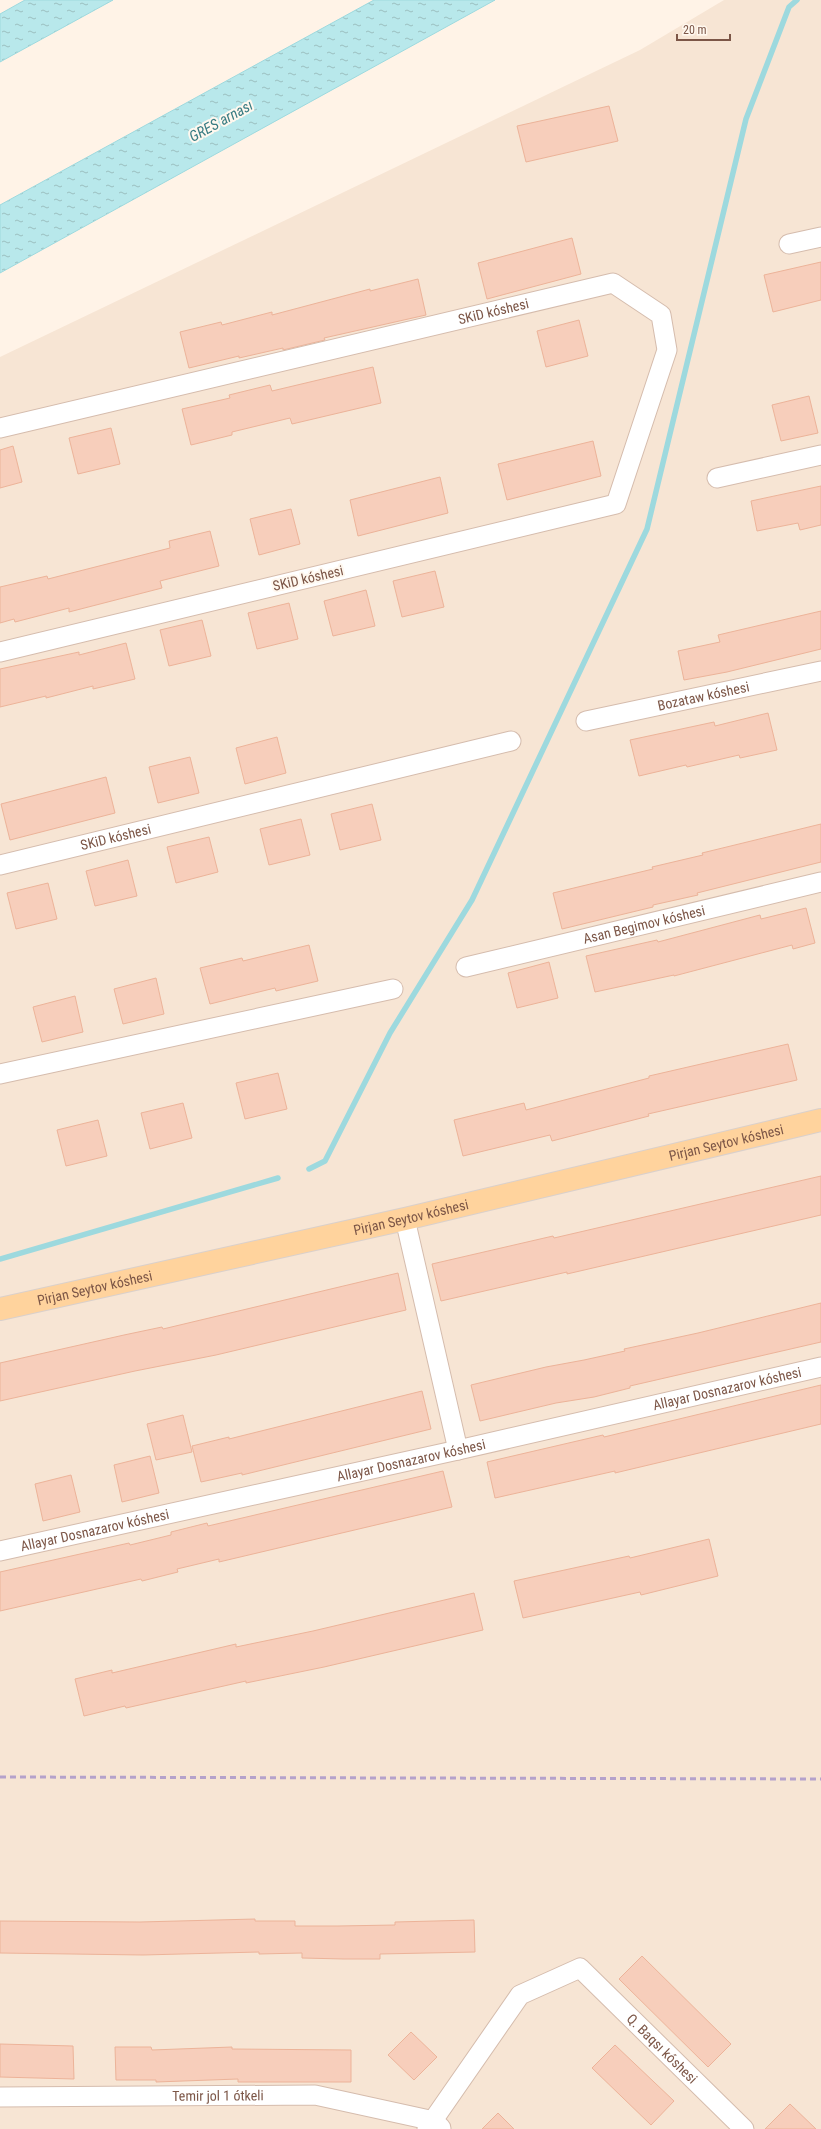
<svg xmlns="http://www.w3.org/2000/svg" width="821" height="2129" viewBox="0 0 821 2129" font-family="'Roboto Condensed',sans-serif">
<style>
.residential{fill:#f7e5d4}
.water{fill:url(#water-ripples);stroke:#9dd9de}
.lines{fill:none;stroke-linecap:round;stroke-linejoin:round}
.stream{stroke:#9dd9de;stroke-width:5.5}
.building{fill:#f7cebb;stroke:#ecb399}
.minor-casing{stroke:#d5bcad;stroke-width:21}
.primary-casing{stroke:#dad0cb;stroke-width:24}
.minor{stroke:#fff;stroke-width:19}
.primary{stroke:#ffd39d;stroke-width:22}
.rail{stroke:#b5a2cb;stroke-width:3;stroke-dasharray:6 4;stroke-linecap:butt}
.labels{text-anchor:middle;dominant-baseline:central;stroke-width:4;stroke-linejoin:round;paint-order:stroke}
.street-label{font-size:14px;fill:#7c5647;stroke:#fff8ef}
.water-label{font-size:15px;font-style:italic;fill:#397c83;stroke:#fff8ef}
</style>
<defs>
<pattern id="water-ripples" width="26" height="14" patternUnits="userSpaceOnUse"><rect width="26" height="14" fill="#b8e8eb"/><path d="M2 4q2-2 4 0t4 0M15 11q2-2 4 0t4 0" fill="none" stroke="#9bbfc0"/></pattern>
</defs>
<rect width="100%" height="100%" fill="#fff3e7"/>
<polygon class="residential" points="724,0 821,0 821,2129 0,2129 0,357 640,50"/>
<g class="water">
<polygon points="25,0 113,0 0,62 0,14"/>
<polygon points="374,0 495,0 0,273 0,205"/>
</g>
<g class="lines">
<g class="stream">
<polyline points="309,1169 325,1161 390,1033 472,900 647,529 746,119 789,7 797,0"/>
<polyline points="0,1259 278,1178"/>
</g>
</g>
<g class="building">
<polygon points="609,106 618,141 526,162 517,126"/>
<polygon points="572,238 581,274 487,299 478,263"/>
<polygon points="821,262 821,300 773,312 764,275"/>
<polygon points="418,279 426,315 324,338 325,340 283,350 283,348 239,358 239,356 189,368 180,332 221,322 222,325 272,312 272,315 370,289 370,291"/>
<polygon points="579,320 588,356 546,367 537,331"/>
<polygon points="373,367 381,403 292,424 290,418 232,432 232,435 191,445 182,409 230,398 229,395 270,385 272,391"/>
<polygon points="809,396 818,433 781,441 772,405"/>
<polygon points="111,428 120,464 78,474 69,438"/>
<polygon points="593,441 601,476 507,500 498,464"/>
<polygon points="13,446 22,482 0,488 0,450"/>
<polygon points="440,477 448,513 358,536 350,500"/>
<polygon points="821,486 821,525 800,530 798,523 757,531 751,501"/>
<polygon points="291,509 300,544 259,555 250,519"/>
<polygon points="210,531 219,566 160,581 162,588 69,612 69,608 15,622 14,619 0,623 0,587 47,576 48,579 170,548 169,541"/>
<polygon points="435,571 444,607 402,617 393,581"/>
<polygon points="366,590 375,626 333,636 324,601"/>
<polygon points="289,603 298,639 257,649 248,613"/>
<polygon points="821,611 821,649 727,672 684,680 678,651 720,642 718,635"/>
<polygon points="202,620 211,656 169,666 160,630"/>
<polygon points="126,643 135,679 93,689 93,686 46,698 46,696 0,707 0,669 79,652 79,655"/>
<polygon points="768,713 777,750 740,758 739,755 687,767 686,765 639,776 630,740 714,722 715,726"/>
<polygon points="277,737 286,773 245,784 236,748"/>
<polygon points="190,757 199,793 158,803 149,767"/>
<polygon points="106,777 115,813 10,840 1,804"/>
<polygon points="372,804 381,840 340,850 331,814"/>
<polygon points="301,819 310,855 269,865 260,829"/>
<polygon points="821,824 821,862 697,893 698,895 653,905 653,907 562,929 553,893 653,869 652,867 703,855 702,853"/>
<polygon points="209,837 218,872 176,883 167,847"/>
<polygon points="128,860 137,896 95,906 86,871"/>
<polygon points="48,883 57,919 16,929 7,893"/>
<polygon points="806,908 815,943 793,949 792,945 674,976 674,975 595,992 586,956 657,940 658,942 760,915 761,919"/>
<polygon points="309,945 318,981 276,991 275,988 210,1004 200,968 242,958 243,961"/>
<polygon points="549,962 558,998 517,1008 508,973"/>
<polygon points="156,978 164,1014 123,1024 114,989"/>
<polygon points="75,996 83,1032 42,1042 33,1007"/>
<polygon points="788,1044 797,1080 648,1114 649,1116 552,1141 550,1135 463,1156 454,1120 524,1103 526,1110 649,1078 649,1076"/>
<polygon points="278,1073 287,1109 245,1119 236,1083"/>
<polygon points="183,1103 192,1138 150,1149 141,1113"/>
<polygon points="98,1120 107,1156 66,1166 57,1130"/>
<polygon points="821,1176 821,1215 567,1274 567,1272 441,1301 432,1264 553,1236 554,1238"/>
<polygon points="398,1273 406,1310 216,1355 135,1371 0,1401 0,1363 124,1335 162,1327 163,1329"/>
<polygon points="821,1303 821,1342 630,1386 630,1388 594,1397 556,1403 480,1421 471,1385 546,1367 584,1360 625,1351 624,1349 698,1333"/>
<polygon points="821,1385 821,1424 615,1473 615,1471 495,1498 487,1462 603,1435 604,1437"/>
<polygon points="422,1391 431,1429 242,1475 242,1473 201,1482 192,1446 229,1437 229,1439"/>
<polygon points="183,1415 192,1452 156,1460 147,1424"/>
<polygon points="150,1456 159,1493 122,1502 114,1465"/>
<polygon points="443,1471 452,1507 219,1562 219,1559 177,1569 178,1572 142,1581 141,1579 0,1611 0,1572 129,1543 130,1545 171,1535 171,1532 207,1523 208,1526"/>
<polygon points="71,1475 80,1512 43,1521 35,1484"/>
<polygon points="709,1539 718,1576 641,1595 640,1592 523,1618 514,1581 629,1556 630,1558"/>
<polygon points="474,1593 483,1630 324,1667 246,1683 246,1681 126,1708 125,1706 84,1716 75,1679 112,1670 112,1673 236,1644 236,1647 313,1631"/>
<polygon points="255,1919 255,1921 295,1921 295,1926 338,1926 395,1925 395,1922 474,1920 475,1952 380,1954 380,1959 344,1959 302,1958 302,1953 259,1954 259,1952 143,1955 0,1953 0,1921 140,1922"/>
<polygon points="642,1956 731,2044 708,2067 619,1979"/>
<polygon points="411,2032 437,2057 414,2080 388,2055"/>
<polygon points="0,2044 73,2046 74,2079 0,2077"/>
<polygon points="615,2045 674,2101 651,2125 592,2068"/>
<polygon points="115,2047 151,2047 152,2050 232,2047 232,2049 351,2050 351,2082 238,2082 238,2079 156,2082 156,2080 116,2080"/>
<polygon points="790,2104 816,2129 765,2129"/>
<polygon points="498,2113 514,2129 482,2129"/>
</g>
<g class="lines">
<g class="minor-casing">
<g id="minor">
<polyline points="789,244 821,237"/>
<path id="s1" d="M0 428 613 283 661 315 667 350 616 504 0 652"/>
<polyline points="717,478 821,455"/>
<path id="s2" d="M586 721 821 671"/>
<path id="s3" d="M0 865 511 741"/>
<path id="s4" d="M466 967 821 882"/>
<polyline points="0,1074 393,989"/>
<polyline points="405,1219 458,1450"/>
<path id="s5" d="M0 1551 458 1450 821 1367"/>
<path id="s6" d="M0 2097 315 2095 434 2121 441 2128"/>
<path id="s7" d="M427 2129 520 1995 580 1968 744 2129"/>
</g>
</g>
<g class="primary-casing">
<g id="primary">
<path id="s8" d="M0 1309 405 1219 821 1120"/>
</g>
</g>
<use href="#minor" class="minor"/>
<use href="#primary" class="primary"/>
<polyline class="rail" points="0,1777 821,1779"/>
</g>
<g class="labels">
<g class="street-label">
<text stroke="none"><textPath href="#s1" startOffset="507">SKiD kóshesi</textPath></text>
<text transform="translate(308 578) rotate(-13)">SKiD kóshesi</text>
<text stroke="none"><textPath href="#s2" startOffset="120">Bozataw kóshesi</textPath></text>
<text stroke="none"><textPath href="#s3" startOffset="119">SKiD kóshesi</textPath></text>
<text stroke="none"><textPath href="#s4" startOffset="183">Asan Begimov kóshesi</textPath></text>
<text stroke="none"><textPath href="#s8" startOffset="745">Pirjan Seytov kóshesi</textPath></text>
<text stroke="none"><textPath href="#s8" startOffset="421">Pirjan Seytov kóshesi</textPath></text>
<text stroke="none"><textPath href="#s8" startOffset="97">Pirjan Seytov kóshesi</textPath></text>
<text stroke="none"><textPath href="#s5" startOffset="745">Allayar Dosnazarov kóshesi</textPath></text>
<text stroke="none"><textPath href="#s5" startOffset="421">Allayar Dosnazarov kóshesi</textPath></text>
<text stroke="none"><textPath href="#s5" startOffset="97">Allayar Dosnazarov kóshesi</textPath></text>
<text stroke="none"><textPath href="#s7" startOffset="344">Q. Baqsı kóshesi</textPath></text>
<text stroke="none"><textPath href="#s6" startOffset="218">Temir jol 1 ótkeli</textPath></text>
</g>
<g class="water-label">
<text transform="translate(221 121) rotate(-29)">GRES arnası</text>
</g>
</g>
<path d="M677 34v6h53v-6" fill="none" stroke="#7c5647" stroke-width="2"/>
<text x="683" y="34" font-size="12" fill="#7c5647" stroke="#fff8ef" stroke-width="3" paint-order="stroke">20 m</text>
</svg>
